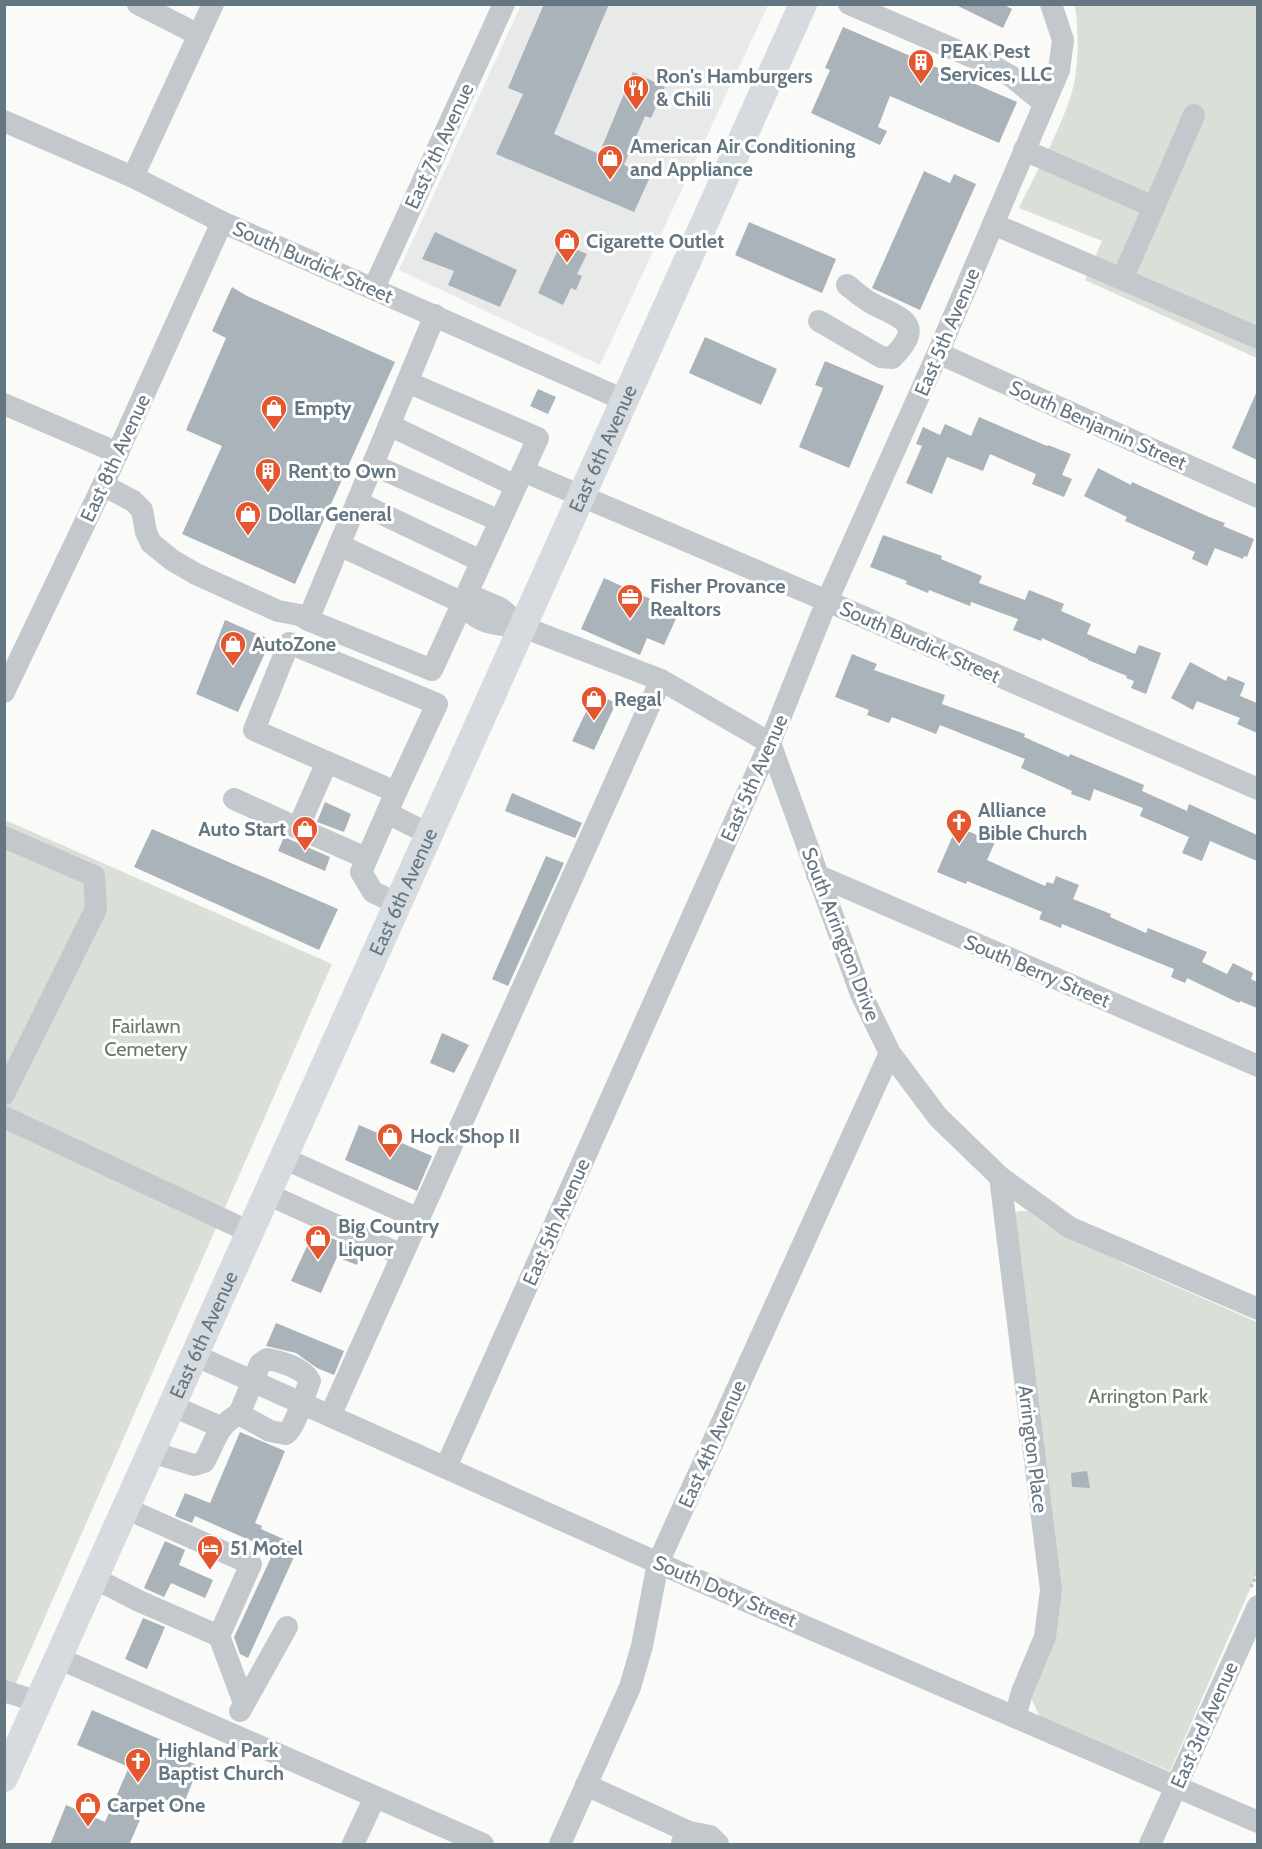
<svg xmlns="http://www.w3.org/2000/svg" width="1262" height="1849" viewBox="0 0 1262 1849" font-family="Cabin,sans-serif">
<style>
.built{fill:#e8e9e9}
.green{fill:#dadfd7}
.building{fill:#aab3b9}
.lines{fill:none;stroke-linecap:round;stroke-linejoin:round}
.path{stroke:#bbbfc2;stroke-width:3;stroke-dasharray:3 3;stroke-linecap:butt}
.minor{stroke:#c3c8cc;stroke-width:22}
.major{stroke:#d6dbdf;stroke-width:28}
.labels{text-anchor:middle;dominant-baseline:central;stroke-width:6;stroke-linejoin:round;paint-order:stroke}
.poi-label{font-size:20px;font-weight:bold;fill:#657683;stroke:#fff;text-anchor:start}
.street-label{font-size:20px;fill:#657683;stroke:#fff}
.park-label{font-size:20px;fill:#687a64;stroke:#fff}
</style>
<rect width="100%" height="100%" fill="#fafaf8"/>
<polygon class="built" points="521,5 768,5 600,365 399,270"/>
<g class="green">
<path d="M1075 5H1257V358L1085 280 1102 241 1019 208C1037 170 1067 120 1075 79 1079 54 1078 29 1075 5Z"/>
<polygon points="5,820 332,964 5,1708"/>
<polygon points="1018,1211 1028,1211 1046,1225 1127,1265 1257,1322 1257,1573 1170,1771 1040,1717 1031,1698 1054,1640 1013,1215"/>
</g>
<g class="building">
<polygon points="544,4 609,4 554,134 599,154 633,72 665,87 651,118 645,116 624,165 650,177 634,212 496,154 523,94 508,88"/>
<polygon points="954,4 1002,4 1012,9 1003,28"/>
<polygon points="843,27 1017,102 999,143 890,96 878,127 887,131 880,145 811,113 830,70 825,68"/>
<polygon points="924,171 950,183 954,174 976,184 920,310 872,288"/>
<polygon points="749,222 836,259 822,293 735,255"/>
<polygon points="435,232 517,270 500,307 448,285 454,271 422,259"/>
<polygon points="561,243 587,254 577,274 582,276 576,290 571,288 563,305 538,293"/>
<polygon points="232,287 247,296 395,362 295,584 182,534 222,446 186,430 226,338 212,331"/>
<polygon points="705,337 777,369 761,405 689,373"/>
<polygon points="825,361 884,386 849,468 799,447 823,388 815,385"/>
<polygon points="538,389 556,397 548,414 530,406"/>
<polygon points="1257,391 1257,460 1232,448"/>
<polygon points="979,417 1047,446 1048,445 1071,454 1062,475 1072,479 1064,497 1032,484 1036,474 990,454 983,471 947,457 932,494 906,483 922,446 916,444 923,427 940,435 945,424 971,436"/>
<polygon points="1098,468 1131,485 1132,482 1209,517 1225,523 1223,526 1254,539 1247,557 1244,556 1243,559 1215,548 1207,566 1192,559 1195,552 1125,521 1127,517 1084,496"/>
<polygon points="883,535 942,556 941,559 982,576 979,583 1025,600 1029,590 1064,604 1061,611 1091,624 1087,634 1135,654 1139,645 1161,653 1146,694 1131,688 1134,681 1126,678 1127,676 1088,660 1088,659 1042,638 1041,641 1013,630 1018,619 971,602 970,606 929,590 928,593 906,584 907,581 870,567"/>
<polygon points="604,578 679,612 664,645 647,638 640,655 581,629"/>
<polygon points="225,620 271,640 238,712 196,694"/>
<polygon points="852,654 877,664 874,670 945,695 942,704 1025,734 1024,737 1069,757 1070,754 1144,785 1142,791 1187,811 1189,804 1257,835 1257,861 1210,841 1202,861 1182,853 1189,837 1140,816 1143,808 1094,789 1090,801 1071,794 1072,791 1021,768 1025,759 940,725 936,734 892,717 889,723 867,715 869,710 835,697"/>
<polygon points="1190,662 1226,681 1228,676 1245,683 1240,696 1257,703 1257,733 1237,724 1240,718 1197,701 1193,710 1171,698"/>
<polygon points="595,693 616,703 594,750 572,741"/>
<polygon points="512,793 582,823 575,838 505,811"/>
<polygon points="325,802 351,814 344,832 317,822"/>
<polygon points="987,824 1000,831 987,860 1045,886 1047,882 1053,884 1056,876 1079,885 1073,899 1111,914 1110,917 1146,933 1148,928 1207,952 1202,962 1227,974 1233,963 1253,973 1251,979 1257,982 1257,1008 1240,1001 1239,1003 1187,978 1185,983 1171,977 1174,969 1062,924 1061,928 1039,919 1042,912 967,881 966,884 937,872 957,826 981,837"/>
<polygon points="152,829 338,909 319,950 134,867"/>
<polygon points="284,837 330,857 325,871 278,851"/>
<polygon points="546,856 564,863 508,986 492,979"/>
<polygon points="442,1033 469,1045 454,1073 430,1063"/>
<polygon points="359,1125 432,1156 417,1191 345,1160"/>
<polygon points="309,1228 363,1252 357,1265 337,1257 321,1293 291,1281 308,1244 304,1240"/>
<polygon points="276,1323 344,1351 334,1375 317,1368 296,1353 266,1346"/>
<polygon points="240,1432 285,1451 255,1523 262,1526 261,1529 299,1546 248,1658 240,1654 234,1637 274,1551 195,1516 192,1523 175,1516 185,1493 210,1503"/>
<polygon points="1087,1471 1090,1488 1072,1487 1071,1473"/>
<polygon points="165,1541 185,1550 179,1565 213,1580 205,1598 171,1583 164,1597 144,1588"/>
<polygon points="143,1618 165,1627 147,1669 125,1659"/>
<polygon points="92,1710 187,1751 183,1759 199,1766 180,1813 149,1799 129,1845 50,1845 66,1805 105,1822 129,1767 77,1745"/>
</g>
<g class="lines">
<polyline class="path" points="1251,1587 1258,1573"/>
<g class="minor">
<polyline points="138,4 199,35"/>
<polyline points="849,4 993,66 1012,77 1044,103"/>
<polyline points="4,121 133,177 222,222 624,400"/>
<polyline points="133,177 213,4"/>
<polyline points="1154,207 1194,115"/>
<polyline points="993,224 1122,279 1154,207 1024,150"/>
<polyline points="1122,279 1258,338"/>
<polyline points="374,288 504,4"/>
<path d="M819 321 881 357 892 358C925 325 904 319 875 305 864 300 856 292 847 285"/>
<polyline points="938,353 1258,497"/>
<polyline points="4,404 118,453"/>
<polyline points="389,425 516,486"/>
<polyline points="373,465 500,521"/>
<polyline points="523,471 827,601 1258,789"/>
<polyline points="103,485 133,501 142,510 146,532 151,543 172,560 196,574 278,611 300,615 308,620 435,315"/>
<polyline points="357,502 481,561"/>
<polyline points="339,545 461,602"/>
<path d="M479 599 500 608 523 627C495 624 479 626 461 602Z"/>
<polyline points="308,620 432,670 538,438 407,382"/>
<polyline points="523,627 661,680 770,743 861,994 890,1053 938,1117 1000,1177 1069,1227 1258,1309"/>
<polyline points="4,692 103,485 222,222"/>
<polyline points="327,762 254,730 289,643 437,704 396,792"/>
<polyline points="234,799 298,828"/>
<polyline points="387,813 429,834"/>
<polyline points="4,837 94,876 96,909 4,1094"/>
<polyline points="366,858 298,828 327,762 396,792 361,872 373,892 398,904"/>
<polyline points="817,875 1258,1066"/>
<polyline points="4,1117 250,1232"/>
<polyline points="283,1158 419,1219"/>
<polyline points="1000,1177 1051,1590 1045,1637 1022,1692 1015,1717"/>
<polyline points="267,1194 402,1255"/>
<polyline points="194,1355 658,1563 1258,1822"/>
<path d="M267 1359C280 1361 304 1368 310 1381 304 1395 296 1426 286 1434L270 1431 239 1414 260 1364Z"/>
<polyline points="172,1406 221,1427"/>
<polyline points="330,1416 661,680"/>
<path d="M151 1452 194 1465 204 1462C216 1441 216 1426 239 1414"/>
<polyline points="446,1467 770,743 827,601 938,353 1059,70 1063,40 1051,4"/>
<polyline points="125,1508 251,1564 219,1636"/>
<polyline points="94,1578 139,1601 219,1636 244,1703"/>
<polyline points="58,1658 483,1844"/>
<polyline points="4,1691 39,1702"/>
<polyline points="240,1711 287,1627"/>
<polyline points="586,1785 689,1832"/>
<polyline points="682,1843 689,1832 710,1836 718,1844"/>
<polyline points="353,1844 375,1797"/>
<polyline points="560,1844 630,1687 642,1646 658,1563 890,1053"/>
<polyline points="1150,1844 1258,1606"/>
</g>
<path class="major" id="s1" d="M4 1778 803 4"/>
</g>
<defs>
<g id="building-pin" transform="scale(1.35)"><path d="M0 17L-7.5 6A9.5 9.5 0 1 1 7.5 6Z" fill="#e4572e" stroke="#fff"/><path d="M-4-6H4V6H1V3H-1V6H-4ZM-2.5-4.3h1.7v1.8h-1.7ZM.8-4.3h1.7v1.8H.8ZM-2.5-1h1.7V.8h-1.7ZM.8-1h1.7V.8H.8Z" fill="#fff"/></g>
<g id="restaurant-pin" transform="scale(1.35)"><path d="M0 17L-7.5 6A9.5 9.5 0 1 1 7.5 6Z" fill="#e4572e" stroke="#fff"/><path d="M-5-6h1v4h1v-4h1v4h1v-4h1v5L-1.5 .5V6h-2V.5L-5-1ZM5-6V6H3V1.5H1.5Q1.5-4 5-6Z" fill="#fff"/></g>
<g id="shop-pin" transform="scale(1.35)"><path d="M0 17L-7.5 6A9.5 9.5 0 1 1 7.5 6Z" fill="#e4572e" stroke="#fff"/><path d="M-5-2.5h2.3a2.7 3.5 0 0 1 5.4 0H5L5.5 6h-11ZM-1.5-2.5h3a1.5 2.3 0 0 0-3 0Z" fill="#fff"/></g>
<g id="office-pin" transform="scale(1.35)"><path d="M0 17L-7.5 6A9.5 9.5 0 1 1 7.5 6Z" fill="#e4572e" stroke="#fff"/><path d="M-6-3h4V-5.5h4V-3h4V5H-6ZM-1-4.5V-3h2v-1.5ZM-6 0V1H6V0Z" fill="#fff"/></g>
<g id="church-pin" transform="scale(1.35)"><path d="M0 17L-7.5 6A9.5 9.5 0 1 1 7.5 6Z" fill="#e4572e" stroke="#fff"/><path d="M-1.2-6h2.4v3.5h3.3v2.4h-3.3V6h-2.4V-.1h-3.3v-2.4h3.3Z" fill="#fff"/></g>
<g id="hotel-pin" transform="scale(1.35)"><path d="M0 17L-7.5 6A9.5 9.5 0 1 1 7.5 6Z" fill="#e4572e" stroke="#fff"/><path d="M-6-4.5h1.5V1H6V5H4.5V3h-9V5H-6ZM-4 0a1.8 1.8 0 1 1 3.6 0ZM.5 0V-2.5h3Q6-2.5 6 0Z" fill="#fff"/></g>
</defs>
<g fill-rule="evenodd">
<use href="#building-pin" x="921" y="62"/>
<use href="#restaurant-pin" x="636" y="88"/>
<use href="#shop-pin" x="610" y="158"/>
<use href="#shop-pin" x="567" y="241"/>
<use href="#shop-pin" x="274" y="408"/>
<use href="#building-pin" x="268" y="471"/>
<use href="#shop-pin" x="248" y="514"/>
<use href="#office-pin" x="630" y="597"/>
<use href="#shop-pin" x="233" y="644"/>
<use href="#shop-pin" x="594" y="699"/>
<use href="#church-pin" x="959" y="822"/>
<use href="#shop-pin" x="305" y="829"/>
<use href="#shop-pin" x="390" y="1136"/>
<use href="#shop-pin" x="318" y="1238"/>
<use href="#hotel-pin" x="210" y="1548"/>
<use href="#church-pin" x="138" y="1761"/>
<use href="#shop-pin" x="88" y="1805"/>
</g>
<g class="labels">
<g class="poi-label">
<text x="940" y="51">PEAK Pest<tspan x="940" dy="23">Services, LLC</tspan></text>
<text x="656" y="76">Ron's Hamburgers<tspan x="656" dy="23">&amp; Chili</tspan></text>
<text x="630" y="146">American Air Conditioning<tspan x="630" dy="23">and Appliance</tspan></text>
<text x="586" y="241">Cigarette Outlet</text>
<text x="294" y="408">Empty</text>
<text x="288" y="471">Rent to Own</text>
<text x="268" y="514">Dollar General</text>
<text x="650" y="586">Fisher Provance<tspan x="650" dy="23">Realtors</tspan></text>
<text x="252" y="644">AutoZone</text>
<text x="614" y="699">Regal</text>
<text x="978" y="810">Alliance<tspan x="978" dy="23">Bible Church</tspan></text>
<text x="286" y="829" text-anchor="end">Auto Start</text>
<text x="410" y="1136">Hock Shop II</text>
<text x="338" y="1226">Big Country<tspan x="338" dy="23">Liquor</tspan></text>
<text x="230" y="1548">51 Motel</text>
<text x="158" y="1750">Highland Park<tspan x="158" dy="23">Baptist Church</tspan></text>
<text x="107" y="1805">Carpet One</text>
</g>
<g class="street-label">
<text transform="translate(439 146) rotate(-65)">East 7th Avenue</text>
<text transform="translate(313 262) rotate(24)">South Burdick Street</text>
<text transform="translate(947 332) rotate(-67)">East 5th Avenue</text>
<text transform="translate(1098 425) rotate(24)">South Benjamin Street</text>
<text stroke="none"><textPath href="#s1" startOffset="1458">East 6th Avenue</textPath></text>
<text transform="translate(115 458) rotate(-65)">East 8th Avenue</text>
<text transform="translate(920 642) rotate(24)">South Burdick Street</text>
<text transform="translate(754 778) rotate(-66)">East 5th Avenue</text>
<text stroke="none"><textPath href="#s1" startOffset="972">East 6th Avenue</textPath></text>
<text transform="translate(841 934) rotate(69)">South Arrington Drive</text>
<text transform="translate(1037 971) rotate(23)">South Berry Street</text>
<text transform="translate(556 1222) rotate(-66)">East 5th Avenue</text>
<text stroke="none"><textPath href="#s1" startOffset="486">East 6th Avenue</textPath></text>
<text transform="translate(712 1444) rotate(-66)">East 4th Avenue</text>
<text transform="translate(1033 1449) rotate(83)">Arrington Place</text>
<text transform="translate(725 1591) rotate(23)">South Doty Street</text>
<text transform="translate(1204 1725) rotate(-66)">East 3rd Avenue</text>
</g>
<g class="park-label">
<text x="146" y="1026">Fairlawn<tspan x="146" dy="23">Cemetery</tspan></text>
<text x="1148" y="1396">Arrington Park</text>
</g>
</g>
<rect width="1262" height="1849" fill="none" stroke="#657683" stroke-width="12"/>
</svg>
